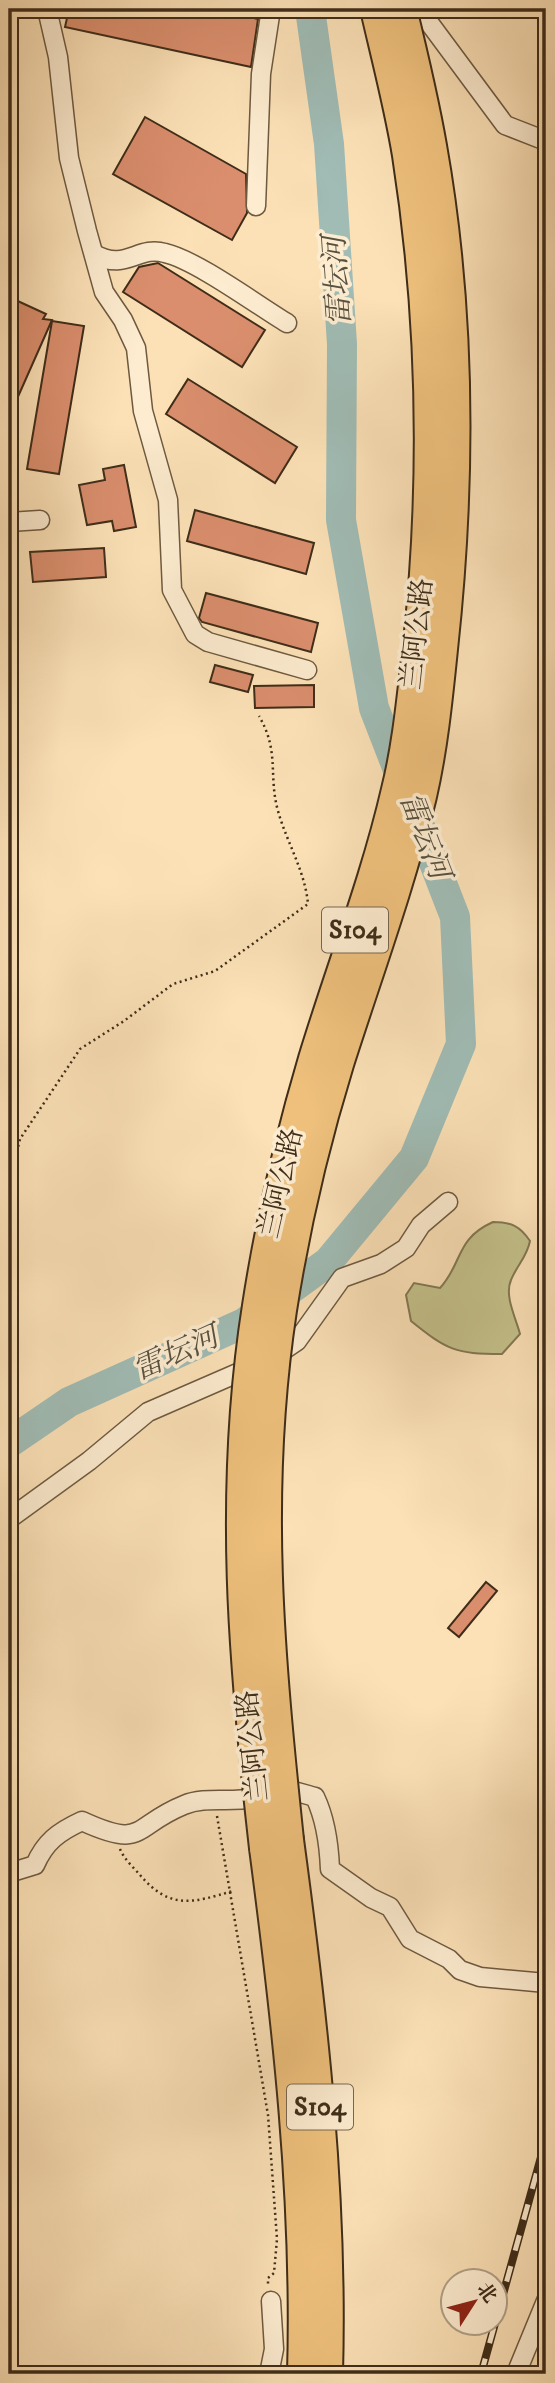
<svg xmlns="http://www.w3.org/2000/svg" width="555" height="2383" viewBox="0 0 555 2383" font-family="'IM FELL DW Pica','Noto Serif SC',serif">
<style>
.green{fill:#c4c18b;stroke:#827752;stroke-width:2}
.lines{fill:none;stroke-linecap:round;stroke-linejoin:round}
.river{stroke:#a0bcb5;stroke-width:30}
.building{fill:#da8e6d;stroke:#3f2d19;stroke-width:2}
.minor-casing{stroke:#6e5a40;stroke-width:21}
.trunk-casing{stroke:#3f2d19;stroke-width:32}
.path{stroke:#3f2d19;stroke-width:2.5;stroke-dasharray:2 3.5;stroke-linecap:butt}
.minor{stroke:#fdecd0;stroke-width:18}
.trunk{stroke:#eec07c;stroke-width:28}
.rail-casing{stroke:#3f2d19;stroke-width:8}
.rail{stroke:#fdecd0;stroke-width:5;stroke-dasharray:16;stroke-linecap:butt}
.trunk-bridge-casing{stroke:#3f2d19;stroke-width:32;stroke-linecap:butt}
.trunk-bridge{stroke:#eec07c;stroke-width:28}
.labels{text-anchor:middle;dominant-baseline:central;stroke-width:7;stroke-linejoin:round;paint-order:stroke}
.shield{fill:#fdecd0;stroke:#786650;stroke-width:2}
.shield-label{font-size:26px;font-weight:bold;fill:#3f2d19}
.street-label{font-size:28px;fill:#3f2d19;stroke:#fdecd0}
.water-label{font-size:30px;font-style:italic;fill:#575140;stroke:#fdecd0}
</style>
<rect width="100%" height="100%" fill="#fce1b7"/>
<filter id="stains"><feTurbulence type="fractalNoise" baseFrequency=".00286" numOctaves="4"/><feColorMatrix values="0 0 0 0 .2 0 0 0 0 .09 0 0 0 0 .02 0 0 0 .5 -.17"/></filter>
<radialGradient id="worn" r=".72"><stop offset=".6" stop-color="#630" stop-opacity="0"/><stop offset="1" stop-color="#630" stop-opacity=".3"/></radialGradient>
<path class="green" d="M493 1222C511 1222 520 1226 530 1241 527 1257 517 1265 511 1280 504 1296 516 1318 520 1334L502 1354C455 1354 447 1350 411 1321L406 1295 414 1283 440 1288C463 1263 455 1239 493 1222Z"/>
<g class="lines">
<polyline class="river" points="9,1443 69,1402 244,1323 328,1262 414,1158 461,1044 455,917 374,708 341,520 342,344 329,144 310,9"/>
</g>
<g class="building">
<polygon points="69,9 210,9 258,19 251,67 65,27"/>
<polygon points="145,117 246,174 247,213 232,240 113,174"/>
<polygon points="158,263 265,330 242,367 123,292 139,267"/>
<polygon points="9,297 46,314 43,319 52,320 9,417"/>
<polygon points="52,321 84,326 59,474 27,469"/>
<polygon points="188,379 297,447 275,483 166,414"/>
<polygon points="124,465 136,527 114,531 112,521 87,525 79,485 105,480 103,469"/>
<polygon points="195,510 314,543 306,574 187,541"/>
<polygon points="104,548 106,577 33,582 30,552"/>
<polygon points="206,593 318,623 311,652 202,622 199,618"/>
<polygon points="215,665 253,675 248,692 210,682"/>
<polygon points="314,685 314,707 255,708 254,686"/>
<polygon points="486,1582 497,1591 459,1637 448,1628"/>
</g>
<g class="lines">
<g class="minor-casing">
<g id="minor">
<polyline points="47,9 58,57 69,158 87,231 104,292 123,320 136,348 143,411 168,500 172,590 195,634 208,642 307,670"/>
<polyline points="419,9 505,125 546,141"/>
<polyline points="256,206 261,74 271,9"/>
<path d="M94 254C127 272 137 245 165 253 196 260 257 305 287 323"/>
<polyline points="9,522 40,520"/>
<polyline points="9,1519 89,1461 148,1412 272,1358 297,1341 342,1278 381,1264 406,1248 421,1225 448,1202"/>
<path d="M9 1873 35 1865C45 1842 58 1832 82 1821 145 1850 132 1826 184 1805 205 1796 230 1803 253 1798 262 1797 270 1790 278 1789 290 1789 304 1794 315 1797 326 1820 329 1844 330 1869L371 1898 390 1907 410 1939 449 1959 460 1970 480 1977 546 1983"/>
<polyline points="269,2374 274,2349 271,2301"/>
<polyline points="516,2374 546,2301"/>
</g>
</g>
<g class="trunk-casing">
<g id="trunk">
<path d="M289 1840C313 2018 333 2195 328 2374"/>
<path d="M264 1848C287 2023 307 2198 302 2374"/>
</g>
</g>
<g class="path">
<path d="M9 1184 20 1139 80 1049 124 1021 173 984 215 971 308 904C305 871 287 843 278 811 268 775 280 752 259 716"/>
<polyline points="217,1816 268,2115 277,2239 274,2273 268,2278 268,2284"/>
<path d="M120 1849C124 1859 133 1867 140 1875 170 1910 192 1903 233 1891"/>
</g>
<use href="#minor" class="minor"/>
<use href="#trunk" class="trunk"/>
<g class="rail-casing">
<polyline id="rail" points="481,2374 546,2139"/>
</g>
<use href="#rail" class="rail"/>
<g class="trunk-bridge-casing">
<g id="trunk-bridge">
<path d="M289 1840C270 1658 254 1494 282 1310 295 1227 314 1145 339 1064 367 976 400 887 422 796 433 748 438 698 443 649 461 483 461 310 432 146 424 100 413 54 402 9"/>
<path d="M264 1848C243 1663 228 1491 257 1306 270 1222 289 1140 313 1059 340 970 375 881 396 790 408 742 412 691 418 642 435 481 432 316 407 155 399 106 386 57 375 9"/>
</g>
</g>
<use href="#trunk-bridge" class="trunk-bridge"/>
</g>
<g class="labels">
<g class="shield">
<rect x="322" y="907.5" width="66" height="45" rx="5"/>
<rect x="287" y="2084.5" width="66" height="45" rx="5"/>
</g>
<g class="shield-label">
<text x="355" y="930">S104</text>
<text x="320" y="2107">S104</text>
</g>
<g class="street-label">
<text transform="translate(417 634) rotate(-84)">兰阿公路</text>
<text transform="translate(281 1183) rotate(-77)">兰阿公路</text>
<text transform="translate(253 1746) rotate(-96)">兰阿公路</text>
</g>
<g class="water-label">
<text transform="translate(338 281) rotate(-94)">雷坛河</text>
<text transform="translate(424 836) rotate(69)">雷坛河</text>
<text transform="translate(176 1354) rotate(-24)">雷坛河</text>
</g>
</g>
<rect width="555" height="2383" fill="none" stroke="#fce1b7" stroke-width="35"/>
<rect x="10" y="10" width="534" height="2362" fill="none" stroke="#3f2d19" stroke-width="3.5"/>
<rect x="18" y="18" width="520" height="2348" fill="none" stroke="#3f2d19" stroke-width="2"/>
<g transform="translate(474 2302) rotate(54)"><circle r="33" fill="#fdecd0" stroke="#b1a087" stroke-width="2"/>
<path d="M0-5L12 26L0 18L-12 26Z" fill="#8f2418"/>
<text y="-10" font-size="19" font-weight="bold" text-anchor="middle" fill="#3f2d19">北</text>
</g>
<rect width="100%" height="100%" filter="url(#stains)"/>
<rect width="100%" height="100%" fill="url(#worn)"/>
</svg>
